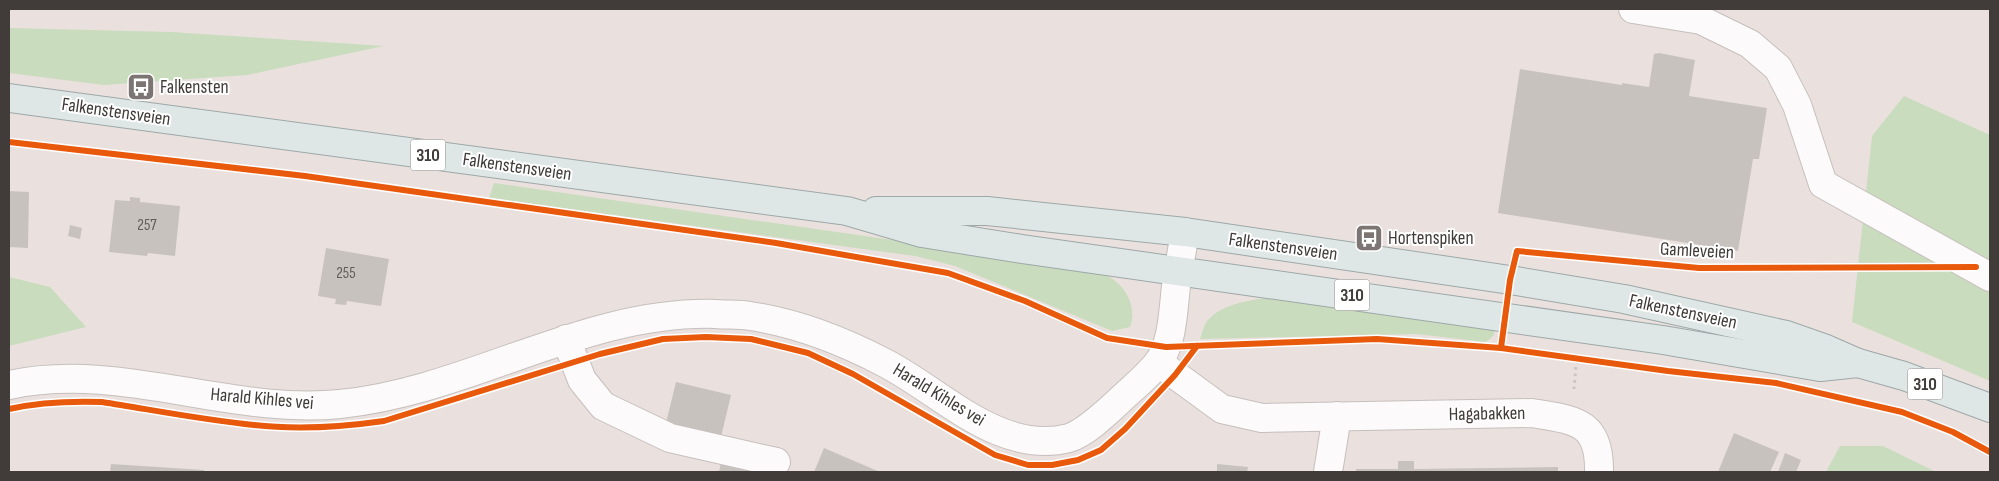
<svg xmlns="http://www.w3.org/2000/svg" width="1999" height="481" viewBox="0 0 1999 481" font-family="'Sofia Sans Condensed',sans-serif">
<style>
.green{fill:#c9dcbd}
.building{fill:#c8c2be}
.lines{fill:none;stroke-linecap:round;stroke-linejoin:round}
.minor-casing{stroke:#c6bfbd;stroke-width:30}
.major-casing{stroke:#9da8a8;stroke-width:30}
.path{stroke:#c7c4c2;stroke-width:3;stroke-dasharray:2.5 4;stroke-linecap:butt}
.minor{stroke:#fcfafa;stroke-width:28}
.major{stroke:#dfe6e6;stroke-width:28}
.cycleway-casing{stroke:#fff;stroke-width:9}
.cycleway{stroke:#e8590c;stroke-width:6}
.labels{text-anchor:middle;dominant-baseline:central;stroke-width:4;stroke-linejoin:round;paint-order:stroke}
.number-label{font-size:16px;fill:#635d5a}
.shield{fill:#fff;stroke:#7a7674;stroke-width:1}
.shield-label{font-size:18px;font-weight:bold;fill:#413b39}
.poi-label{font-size:19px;fill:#413b39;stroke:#fff;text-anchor:start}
.street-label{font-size:19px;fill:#413b39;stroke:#fff}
</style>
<rect width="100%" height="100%" fill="#eae1de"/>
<g class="green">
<polygon points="9,28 171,32 384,46 247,75 104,85 9,73"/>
<polygon points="1904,96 1990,135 1990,381 1852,322 1872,136"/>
<path d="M494 183 1067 265C1078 267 1092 268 1102 273 1124 283 1138 304 1130 327L1112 331 955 266 915 256 489 198Z"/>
<polygon points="9,277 50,287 86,327 9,346"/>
<path d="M1286 296 1495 326 1494 335 1486 342 1416 334 1200 339C1202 334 1204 325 1207 321 1226 300 1260 299 1286 296Z"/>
<polygon points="1840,446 1883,446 1936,472 1826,472"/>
</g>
<g class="building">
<polygon points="1659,53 1695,60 1689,96 1767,108 1759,159 1753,159 1738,251 1498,213 1520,69 1622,85 1622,83 1649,87 1654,54"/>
<polygon points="9,191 29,192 28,248 9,247"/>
<polygon points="130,197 140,198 140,202 180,206 175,256 148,253 147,256 109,252 115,200 130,201"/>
<polygon points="70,225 82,228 80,239 68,236"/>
<polygon points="326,248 389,259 381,306 347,301 346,305 335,304 336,299 318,296"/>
<polygon points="676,382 731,395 721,437 666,423"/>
<polygon points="1734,433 1779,452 1770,472 1718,472"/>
<polygon points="824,448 880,472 814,472"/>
<polygon points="1785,453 1801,460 1796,472 1778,472"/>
<polygon points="1398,461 1414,461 1414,469 1558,467 1558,472 1356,472 1356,469 1398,469"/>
<polygon points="721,462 761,472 719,472"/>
<polygon points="111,464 204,470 204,472 110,472"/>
<polygon points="1217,464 1248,467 1247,472 1217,472"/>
</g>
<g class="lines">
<g class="minor-casing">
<g id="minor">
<polyline points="1633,9 1701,20 1750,44 1778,68 1797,105 1823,184 1990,277"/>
<polyline points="566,339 582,380 603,406 670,438 776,462"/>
<path d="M1159 363 1222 409 1262 418 1532 413C1575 420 1600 421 1599 472"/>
<path d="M9 385C120 361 229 415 340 404 470 391 584 310 716 314 727 315 739 314 750 316 797 323 843 341 885 363 940 391 1000 456 1069 438 1085 433 1105 414 1118 402 1130 390 1146 378 1157 364 1173 344 1173 311 1176 286 1179 268 1182 250 1185 232"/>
<polyline points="1328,472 1337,416"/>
</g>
</g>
<g class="major-casing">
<g id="major">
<polyline points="9,98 847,211 922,233 1022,249 1663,340 1820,367 1858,363"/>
<polyline points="876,211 987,211 1185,232 1510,280 1624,299 1786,335 1826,349 1858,363 1904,376 1990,408"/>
</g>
</g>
<polyline class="path" points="1574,389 1576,365 1579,359"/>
<use href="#minor" class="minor"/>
<use href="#major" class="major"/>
<g class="cycleway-casing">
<g id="cycleway">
<polyline points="9,142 305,176 776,243 948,273 1025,301 1107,338 1166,347 1377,339 1501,348 1668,371 1776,383 1902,412 1953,432 1990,452"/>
<polyline points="1501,348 1510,280 1517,251 1699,268 1976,267"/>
<path d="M9 409C40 402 71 401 102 402 153 410 204 420 254 425 297 430 342 427 384 421L600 354 663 339 706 337 751 339 808 353 853 374 995 455 1028 465H1052L1078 460 1101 450 1125 429 1175 375 1197 346"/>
</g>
</g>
<use href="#cycleway" class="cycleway"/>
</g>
<defs>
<g id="bus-square" transform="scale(1.4375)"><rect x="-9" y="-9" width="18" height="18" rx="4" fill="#7c7573" stroke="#fff"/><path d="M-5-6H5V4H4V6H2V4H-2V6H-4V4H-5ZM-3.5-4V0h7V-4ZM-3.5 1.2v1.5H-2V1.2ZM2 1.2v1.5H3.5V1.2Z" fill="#fff"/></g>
</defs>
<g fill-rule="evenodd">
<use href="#bus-square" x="141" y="87"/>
<use href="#bus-square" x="1369" y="238"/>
</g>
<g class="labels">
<g class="number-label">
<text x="147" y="225">257</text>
<text x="346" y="273">255</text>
</g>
<g class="shield">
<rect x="410.5" y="139.5" width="35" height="31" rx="4"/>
<rect x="1334.5" y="279.5" width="35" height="31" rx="4"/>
<rect x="1907.5" y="368.5" width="35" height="31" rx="4"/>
</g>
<g class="shield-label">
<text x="428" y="155">310</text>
<text x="1352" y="295">310</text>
<text x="1925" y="384">310</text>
</g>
<g class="poi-label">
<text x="160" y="87">Falkensten</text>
<text x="1388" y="238">Hortenspiken</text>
</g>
<g class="street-label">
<text transform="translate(116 112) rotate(8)">Falkenstensveien</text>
<text transform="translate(517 167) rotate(8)">Falkenstensveien</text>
<text transform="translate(1283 247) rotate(8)">Falkenstensveien</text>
<text transform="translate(1697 251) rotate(3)">Gamleveien</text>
<text transform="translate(1683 312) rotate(12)">Falkenstensveien</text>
<text transform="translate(939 395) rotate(31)">Harald Kihles vei</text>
<text transform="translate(262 399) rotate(5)">Harald Kihles vei</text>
<text transform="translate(1487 414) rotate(-1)">Hagabakken</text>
</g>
</g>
<rect width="1999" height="481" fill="none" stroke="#413b39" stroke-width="20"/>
</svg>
